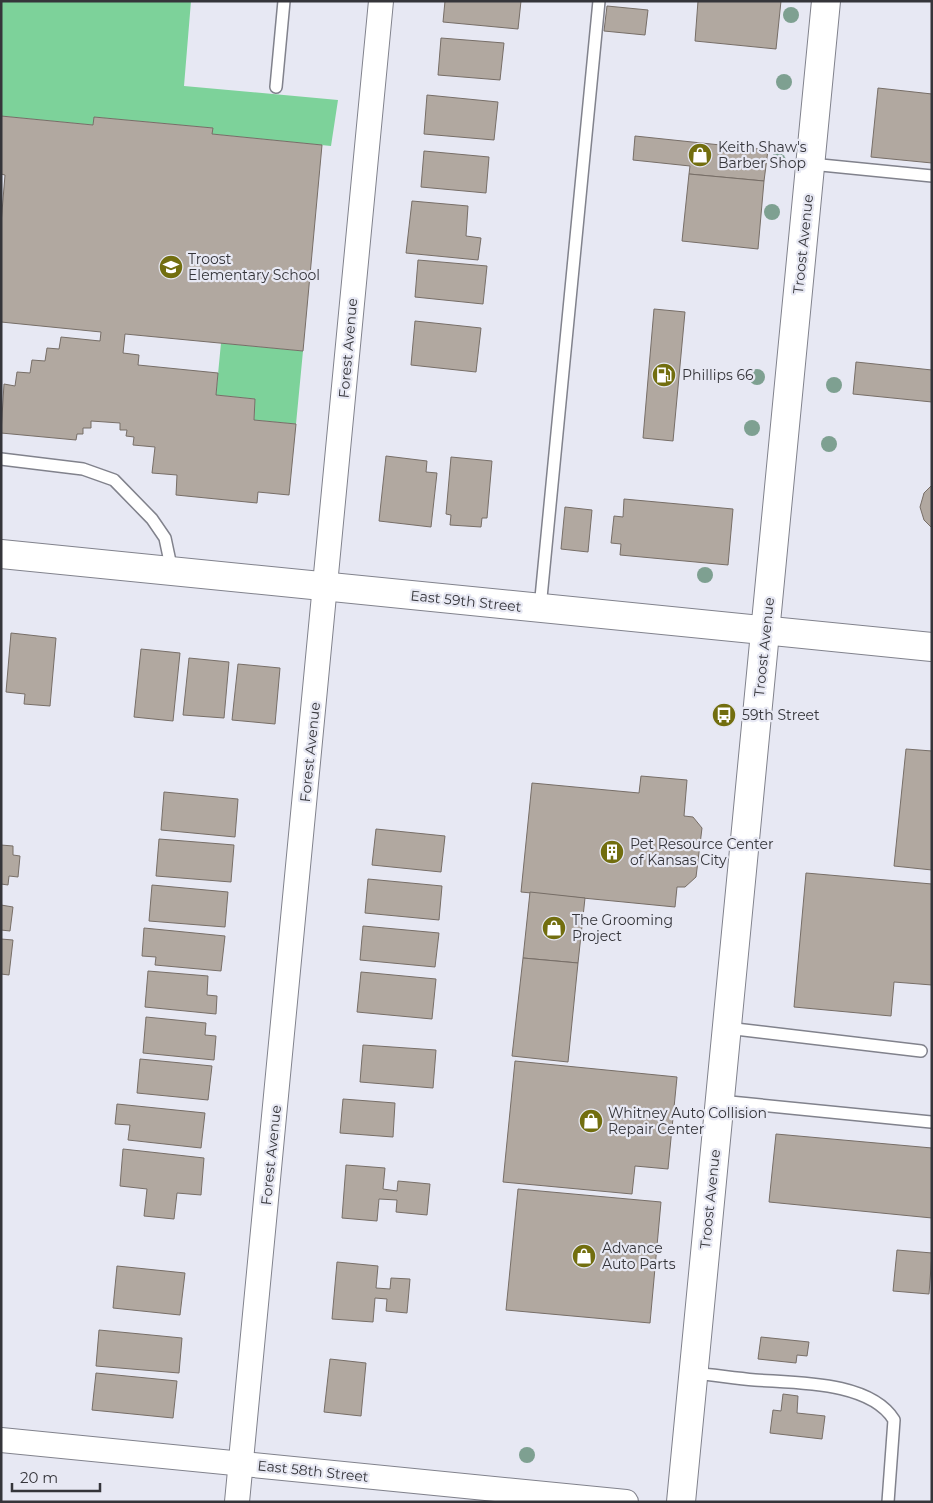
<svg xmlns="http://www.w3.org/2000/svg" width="933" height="1503" viewBox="0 0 933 1503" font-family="Montserrat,sans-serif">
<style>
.green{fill:#7dd29a}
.building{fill:#b1a8a0;stroke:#776e67}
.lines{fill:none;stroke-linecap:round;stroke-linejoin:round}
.service-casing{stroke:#81828c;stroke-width:14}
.minor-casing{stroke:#81828c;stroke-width:26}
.tertiary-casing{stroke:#81828c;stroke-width:30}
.secondary-casing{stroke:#81828c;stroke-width:30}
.service{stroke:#fff;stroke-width:11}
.minor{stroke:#fff;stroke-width:24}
.tertiary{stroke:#fff;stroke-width:28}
.secondary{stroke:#fff;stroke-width:28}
.tree{fill:#7ea091}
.labels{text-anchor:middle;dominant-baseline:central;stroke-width:4.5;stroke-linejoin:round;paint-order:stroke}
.poi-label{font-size:14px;fill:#35353a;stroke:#e7e8f3;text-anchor:start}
.street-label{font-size:14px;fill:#35353a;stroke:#e7e8f3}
</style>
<rect width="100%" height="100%" fill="#e7e8f3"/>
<g class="green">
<polygon points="1,1 191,1 184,86 338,100 331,146 212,134 212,128 94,117 93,125 1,116"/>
<polygon points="221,343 303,351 296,424 254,420 255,399 216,395"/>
</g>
<g class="building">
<polygon points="445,1 521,1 518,29 443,22"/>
<polygon points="698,1 781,1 776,49 695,41"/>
<polygon points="607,6 648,10 645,35 604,31"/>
<polygon points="441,38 504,43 500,80 438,75"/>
<polygon points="878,88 932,94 932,163 871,157"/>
<polygon points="427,95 498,102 494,140 424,134"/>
<polygon points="1,116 93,125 94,117 213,128 212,134 322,145 303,351 125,334 123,353 139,355 138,365 218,373 216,395 255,399 254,420 296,424 289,495 258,492 257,503 176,495 177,475 152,473 155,447 133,445 134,437 126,436 127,430 120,430 120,423 91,421 91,428 83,428 83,434 77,434 76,440 1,433 4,384 15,386 17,372 30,373 32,360 45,361 47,348 59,349 61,337 100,341 101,332 1,322 1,224 5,175 1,174"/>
<polygon points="635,136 768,150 764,181 689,174 690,166 633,160"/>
<polygon points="424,151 489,157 486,193 421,187"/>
<polygon points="689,174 764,181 758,249 682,241"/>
<polygon points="412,201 468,206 466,236 481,238 478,260 406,253"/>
<polygon points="418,260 487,266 483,304 415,297"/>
<polygon points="654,309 685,312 673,441 643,438"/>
<polygon points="415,321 481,328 476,372 411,365"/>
<polygon points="856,362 932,370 932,402 853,394"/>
<polygon points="386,456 427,461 426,472 437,473 431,527 379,521"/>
<polygon points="451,457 492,461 487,518 482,518 481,527 450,525 451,515 446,514"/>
<polygon points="932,485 932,528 924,520 920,507 924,493"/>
<polygon points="624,499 733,509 728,565 620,555 621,544 611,543 614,516 623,517"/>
<polygon points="565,507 592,510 588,552 561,549"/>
<polygon points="11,633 56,638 50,706 24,704 25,694 6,692"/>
<polygon points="141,649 180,653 173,721 134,717"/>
<polygon points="189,658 229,662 224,718 183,715"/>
<polygon points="238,664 280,668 275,724 232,720"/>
<polygon points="906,749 932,751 932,870 894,866"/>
<polygon points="641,776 687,780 684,816 693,817 702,828 696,877 685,887 677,887 675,907 521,892 532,783 639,793"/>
<polygon points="164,792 238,799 235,837 161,830"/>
<polygon points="376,829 445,836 441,872 372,865"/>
<polygon points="159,839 234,845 231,882 156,876"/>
<polygon points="1,845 13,846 13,855 20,856 18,877 9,876 8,885 1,884"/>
<polygon points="806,873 932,884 932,985 894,982 891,1016 794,1007"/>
<polygon points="368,879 442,886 439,920 365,913"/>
<polygon points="152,885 228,892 225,927 149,921"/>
<polygon points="530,892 585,898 578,963 523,958"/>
<polygon points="1,894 1,905 13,907 10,931 1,930"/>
<polygon points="363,926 439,933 435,967 360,960"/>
<polygon points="144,928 225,936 221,971 155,965 156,957 142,956"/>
<polygon points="1,939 13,940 9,975 1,974"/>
<polygon points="523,958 578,963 568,1062 512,1056"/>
<polygon points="148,971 208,976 207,995 217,996 216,1014 145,1007"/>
<polygon points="361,972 436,979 432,1019 357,1012"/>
<polygon points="146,1017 206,1023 205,1035 216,1036 214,1060 143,1053"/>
<polygon points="363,1045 436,1050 433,1088 360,1082"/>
<polygon points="140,1059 212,1066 208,1100 137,1093"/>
<polygon points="515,1061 677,1077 668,1169 635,1166 632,1194 503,1182"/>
<polygon points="343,1099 395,1103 393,1137 340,1133"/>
<polygon points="117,1104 205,1113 201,1148 128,1140 130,1125 115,1124"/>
<polygon points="776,1134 932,1148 932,1218 769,1202"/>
<polygon points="123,1149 204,1158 201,1195 177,1193 174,1219 144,1216 147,1189 120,1186"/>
<polygon points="346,1165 385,1168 383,1189 397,1191 398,1181 430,1184 427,1215 396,1212 397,1200 379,1199 377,1221 342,1218"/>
<polygon points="518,1189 661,1202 650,1323 506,1310"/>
<polygon points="897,1250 932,1253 929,1294 893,1291"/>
<polygon points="337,1262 378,1266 376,1288 390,1289 391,1278 410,1279 407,1313 386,1311 387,1299 375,1298 373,1322 332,1319"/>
<polygon points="117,1266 185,1273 180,1315 113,1308"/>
<polygon points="99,1330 182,1338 179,1373 96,1366"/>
<polygon points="761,1337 809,1342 807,1356 797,1355 796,1363 758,1359"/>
<polygon points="330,1359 366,1363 361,1416 324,1412"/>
<polygon points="96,1373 177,1381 173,1418 92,1410"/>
<polygon points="783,1394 798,1396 797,1413 825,1416 822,1439 770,1433 773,1410 781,1411"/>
</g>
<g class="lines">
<g class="service-casing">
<g id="service">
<polyline points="276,87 284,1"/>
<polyline points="811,164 932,176"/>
<polyline points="1,459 83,469 114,480 152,519 165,538 172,571"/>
<polyline points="540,608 599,1"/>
<polyline points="727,1028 921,1051"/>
<polyline points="720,1101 931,1122"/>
<path d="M693 1373C714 1375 734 1378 755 1380 795 1383 870 1381 894 1420L888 1502"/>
</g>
</g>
<g class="minor-casing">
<g id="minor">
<polyline points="1,1440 626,1502"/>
<polyline points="237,1502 381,1"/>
</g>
</g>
<g class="tertiary-casing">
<polyline id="tertiary" points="1,554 932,647"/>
</g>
<g class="secondary-casing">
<polyline id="secondary" points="681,1502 826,1"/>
</g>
<use href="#service" class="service"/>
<use href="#minor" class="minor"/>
<use href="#tertiary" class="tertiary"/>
<use href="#secondary" class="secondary"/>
</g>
<g class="tree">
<circle cx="791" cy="15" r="8"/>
<circle cx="784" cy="82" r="8"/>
<circle cx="778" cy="161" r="8"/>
<circle cx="772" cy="212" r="8"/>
<circle cx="757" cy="377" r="8"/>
<circle cx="834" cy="385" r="8"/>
<circle cx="752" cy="428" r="8"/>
<circle cx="829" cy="444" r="8"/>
<circle cx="705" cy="575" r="8"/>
<circle cx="527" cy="1455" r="8"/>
</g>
<defs>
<g id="shop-disc" transform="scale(1.25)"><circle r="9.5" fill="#726e0f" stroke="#e7e8f3"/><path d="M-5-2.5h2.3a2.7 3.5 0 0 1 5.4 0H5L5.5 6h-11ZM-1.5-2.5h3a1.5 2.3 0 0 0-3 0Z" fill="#fff"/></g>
<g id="school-disc" transform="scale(1.25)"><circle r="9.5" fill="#726e0f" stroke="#e7e8f3"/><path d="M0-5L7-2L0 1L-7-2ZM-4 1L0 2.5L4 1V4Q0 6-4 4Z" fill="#fff"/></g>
<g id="fuel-disc" transform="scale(1.25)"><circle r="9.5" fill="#726e0f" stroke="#e7e8f3"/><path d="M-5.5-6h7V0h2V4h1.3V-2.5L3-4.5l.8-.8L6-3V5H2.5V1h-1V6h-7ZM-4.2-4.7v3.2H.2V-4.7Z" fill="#fff"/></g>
<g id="bus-disc" transform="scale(1.25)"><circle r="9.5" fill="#726e0f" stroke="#e7e8f3"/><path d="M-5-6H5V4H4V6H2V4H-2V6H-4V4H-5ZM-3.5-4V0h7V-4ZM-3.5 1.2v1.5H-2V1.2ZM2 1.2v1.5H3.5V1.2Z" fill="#fff"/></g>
<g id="building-disc" transform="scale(1.25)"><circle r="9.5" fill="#726e0f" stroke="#e7e8f3"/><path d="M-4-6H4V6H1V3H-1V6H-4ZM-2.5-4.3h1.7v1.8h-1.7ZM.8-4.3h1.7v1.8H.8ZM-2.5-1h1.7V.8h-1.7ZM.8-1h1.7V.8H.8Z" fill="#fff"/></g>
</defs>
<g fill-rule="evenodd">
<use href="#shop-disc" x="700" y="155"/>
<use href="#school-disc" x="171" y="267"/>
<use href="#fuel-disc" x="664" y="375"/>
<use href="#bus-disc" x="724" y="715"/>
<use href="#building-disc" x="612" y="852"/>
<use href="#shop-disc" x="554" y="928"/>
<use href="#shop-disc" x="591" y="1121"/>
<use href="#shop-disc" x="584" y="1256"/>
</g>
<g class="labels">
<g class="poi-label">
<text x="718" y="147">Keith Shaw's<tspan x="718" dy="16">Barber Shop</tspan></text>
<text x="188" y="259">Troost<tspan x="188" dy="16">Elementary School</tspan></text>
<text x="682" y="375">Phillips 66</text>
<text x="742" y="715">59th Street</text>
<text x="630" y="844">Pet Resource Center<tspan x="630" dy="16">of Kansas City</tspan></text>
<text x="572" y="920">The Grooming<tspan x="572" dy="16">Project</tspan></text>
<text x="608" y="1113">Whitney Auto Collision<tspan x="608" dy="16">Repair Center</tspan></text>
<text x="602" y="1248">Advance<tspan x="602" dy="16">Auto Parts</tspan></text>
</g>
<g class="street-label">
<text transform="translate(803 244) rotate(-84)">Troost Avenue</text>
<text transform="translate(348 348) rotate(-85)">Forest Avenue</text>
<text transform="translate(466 601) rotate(6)">East 59th Street</text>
<text transform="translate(764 647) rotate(-84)">Troost Avenue</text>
<text transform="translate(310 752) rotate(-84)">Forest Avenue</text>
<text transform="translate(271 1155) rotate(-84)">Forest Avenue</text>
<text transform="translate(710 1199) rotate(-84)">Troost Avenue</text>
<text transform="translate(313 1471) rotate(6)">East 58th Street</text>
</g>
</g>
<rect width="933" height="1503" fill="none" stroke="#35353a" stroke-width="5"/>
<path d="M12 1483v8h88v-8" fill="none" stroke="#35353a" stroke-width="2.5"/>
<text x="20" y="1483" font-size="15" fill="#35353a" stroke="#e7e8f3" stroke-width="4" paint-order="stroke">20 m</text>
</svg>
